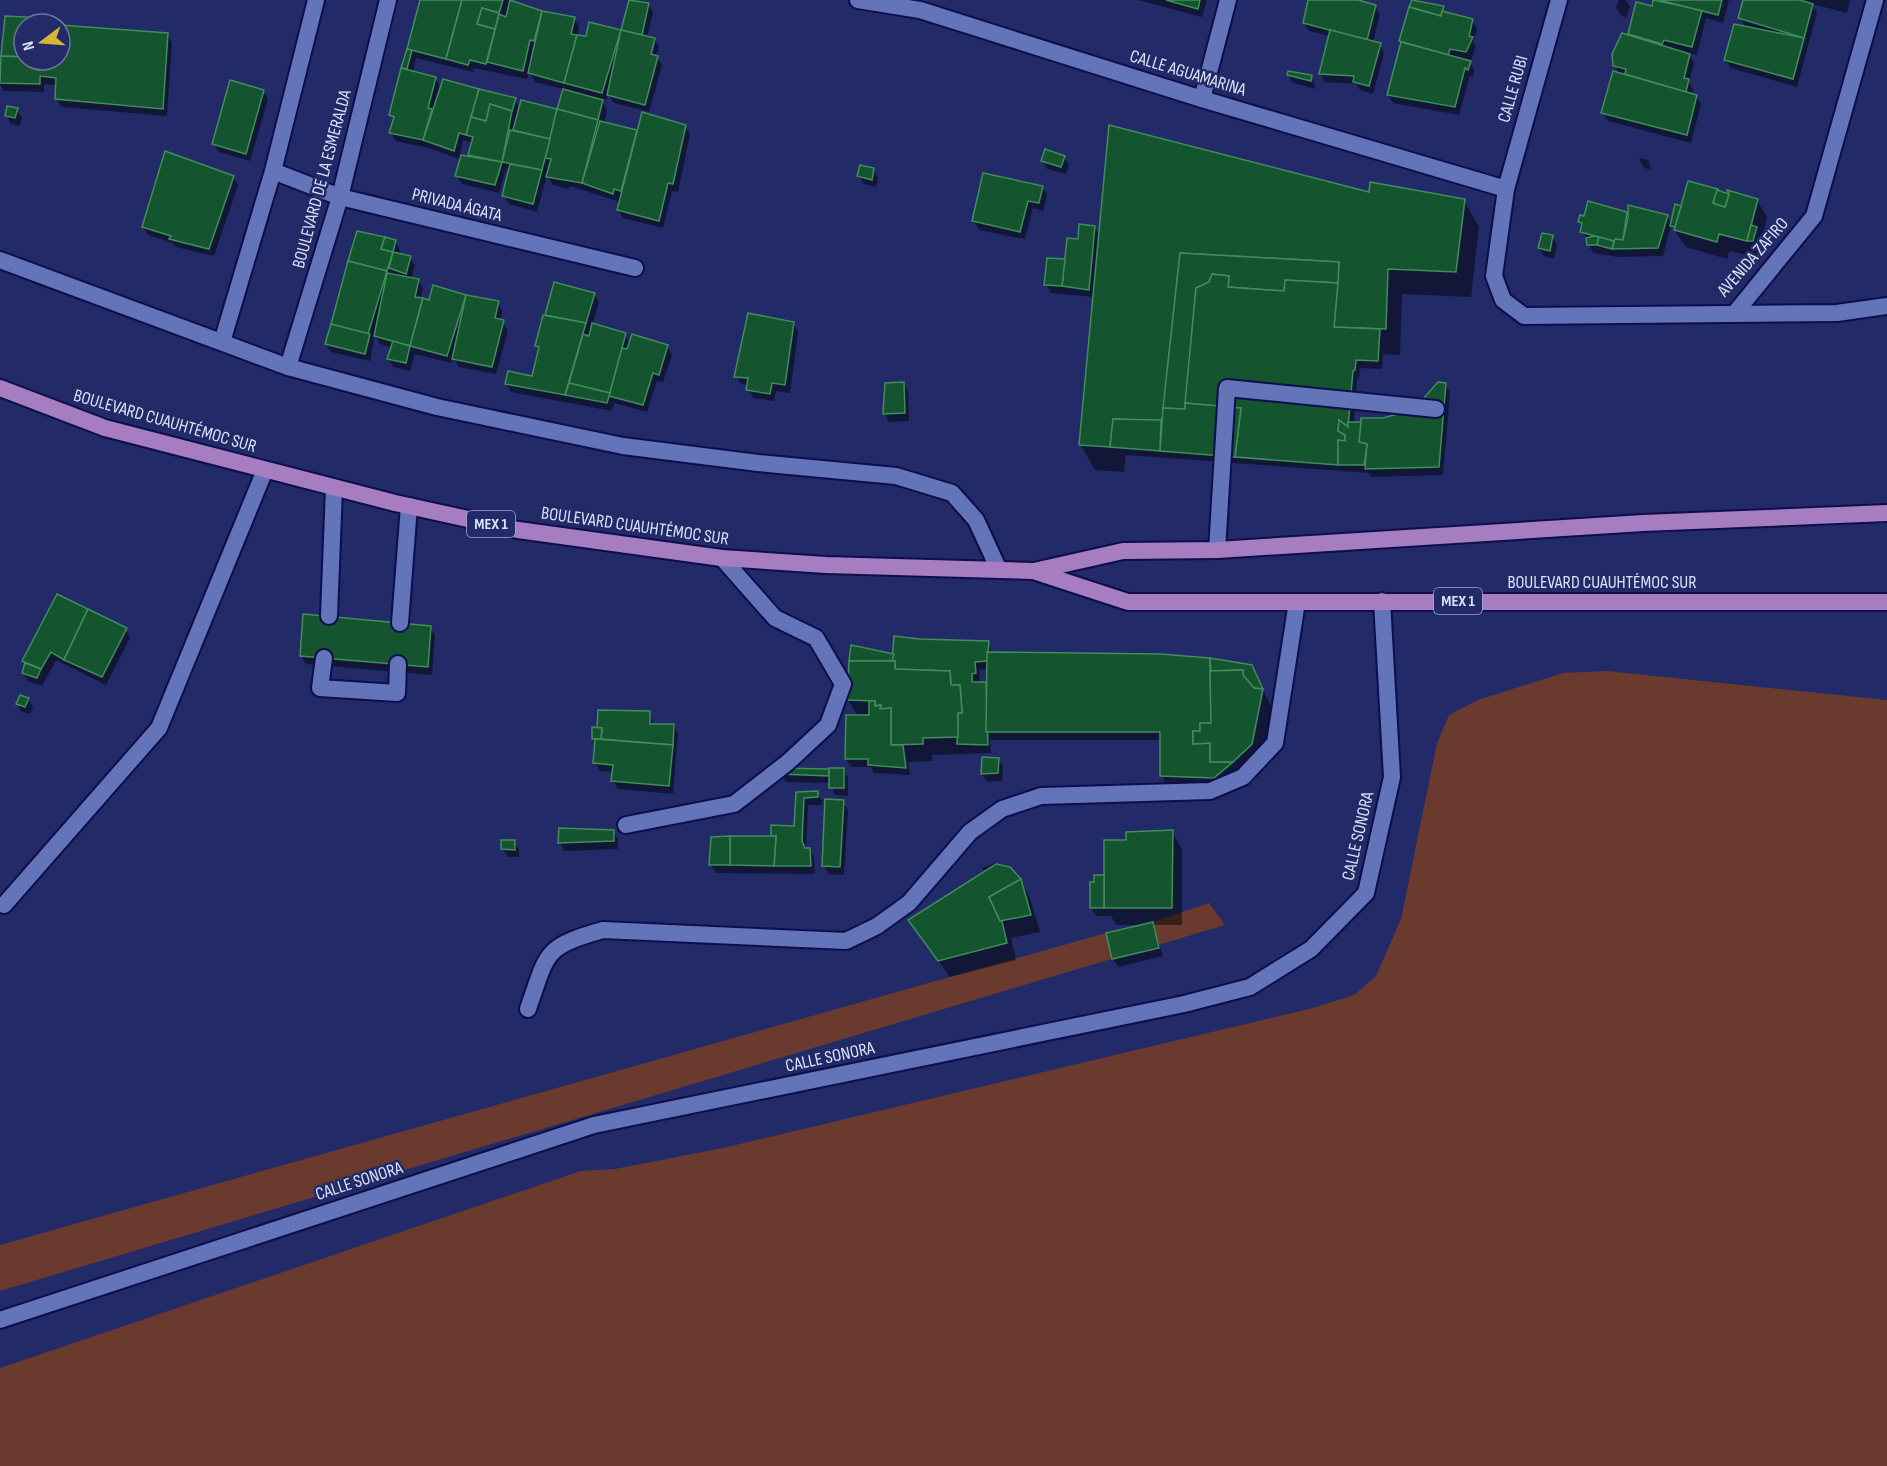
<svg xmlns="http://www.w3.org/2000/svg" width="1887" height="1466" viewBox="0 0 1887 1466" font-family="'Sofia Sans Condensed',sans-serif">
<style>
.green{fill:#6b3a2f}
.shadow{fill:#0007;fill-rule:evenodd}
.building{fill:#14542e;stroke:#418d5b;stroke-width:1.5}
.lines{fill:none;stroke-linecap:round;stroke-linejoin:round}
.service-casing{stroke:#0d0e4b;stroke-width:20}
.minor-casing{stroke:#0d0e4b;stroke-width:20}
.tertiary-casing{stroke:#0d0e4b;stroke-width:20}
.primary-casing{stroke:#0d0e4b;stroke-width:20}
.service{stroke:#6474b9;stroke-width:16}
.minor{stroke:#6474b9;stroke-width:16}
.tertiary{stroke:#6474b9;stroke-width:16}
.primary{stroke:#a77dc1;stroke-width:16}
.labels{text-anchor:middle;dominant-baseline:central;stroke-width:5;stroke-linejoin:round;paint-order:stroke}
.shield{fill:#222a68;stroke:#a4acce;stroke-width:1.5}
.shield-label{font-size:16px;font-weight:bold;fill:#dce3fa}
.street-label{font-size:18px;fill:#dce3fa;stroke:#222a68}
</style>
<rect width="100%" height="100%" fill="#222a68"/>
<g class="green">
<polygon points="1607,671 1887,700 1887,1466 0,1466 0,1368 581,1171 615,1169 723,1148 1313,1008 1354,995 1376,976 1401,919 1437,743 1449,715 1478,700 1563,673"/>
<polygon points="1209,903 1225,925 0,1291 0,1245 1106,933 1153,922"/>
</g>
<g class="shadow">
<path d="M422 0H509L541 12 574 18 579 27 577 36 587 38 591 23 622 32 630 0 648 4 653 12 647 38 654 39 659 47 656 56 662 65 649 112 614 103 608 94 607 100 601 99 607 110 604 124 639 132 685 126 690 134 678 192 672 191 663 228 623 218 618 210 620 202 570 186 568 189 553 185 547 175 537 212 509 204 504 196 510 170 506 169 499 193 462 184 457 176 468 159 473 143 463 140 459 159 429 148 395 141 391 133 394 121 390 115ZM652 44H655L650 62 648 61ZM416 58 473 72 474 68 527 79 529 72 535 82 564 89 558 111 520 109 515 99 441 89 435 78 413 72Z"/>
<polygon points="1138,0 1207,0 1202,17"/>
<polygon points="1309,0 1351,0 1375,6 1380,14 1373,43 1380,45 1384,53 1373,94 1360,90 1356,84 1325,82 1320,73 1330,36 1309,31 1304,23"/>
<polygon points="1619,0 1626,0 1630,7 1626,18 1621,15 1616,7"/>
<polygon points="1655,0 1729,0 1723,23 1706,18 1697,55 1688,53 1694,63 1689,82 1693,89 1692,95 1696,96 1701,104 1691,143 1608,121 1603,113 1620,75 1614,65 1629,36 1637,3 1653,7"/>
<polygon points="1744,0 1850,0 1847,13 1812,4 1817,13 1797,87 1731,68 1726,60 1746,28 1740,18"/>
<polygon points="1414,1 1443,8 1446,14 1472,20 1477,29 1473,42 1476,47 1471,60 1468,59 1474,70 1473,77 1470,75 1459,115 1393,103 1388,95"/>
<polygon points="6,18 43,20 46,24 24,24 24,60 60,60 60,27 167,34 172,43 167,116 61,107 57,99 57,85 44,84 44,92 4,91 0,84 0,55 2,56"/>
<polygon points="1288,75 1311,77 1316,89 1293,83"/>
<polygon points="263,91 268,99 250,161 219,152 214,144"/>
<polygon points="17,110 22,118 20,126 11,124 6,115"/>
<polygon points="1064,157 1069,165 1066,174 1047,169 1043,160"/>
<polygon points="1639,158 1648,160 1652,170 1644,168"/>
<polygon points="873,170 878,178 876,187 864,184 859,176"/>
<polygon points="233,177 238,185 214,256 176,247 173,243 148,235 143,227"/>
<polygon points="1689,183 1757,200 1767,218 1756,257 1729,251 1727,259 1686,247 1671,225 1663,256 1618,257 1593,253 1579,222 1585,218 1589,203 1629,214 1667,216 1672,225 1682,208"/>
<polygon points="1042,187 1047,195 1043,211 1033,208 1025,239 979,230 974,221"/>
<polygon points="1371,194 1464,201 1479,227 1471,297 1402,294 1400,355 1383,354 1382,369 1360,368 1359,378 1357,379 1354,423 1402,414 1445,384 1450,392 1443,475 1371,477 1369,473 1126,455 1124,472 1095,470 1080,444 1094,297 1051,293 1046,284 1067,261 1079,241 1094,227 1100,236"/>
<polygon points="1552,236 1557,245 1554,259 1544,256 1539,248"/>
<polygon points="395,242 400,250 399,255 410,258 415,266 411,279 418,280 423,289 420,300 431,302 434,287 483,301 498,303 502,311 500,321 508,330 496,374 459,367 453,356 451,363 415,354 410,371 393,367 389,359 392,348 380,344 375,335 370,361 331,352 326,344"/>
<polygon points="555,284 594,294 599,302 592,325 625,334 630,344 667,346 672,355 663,382 657,381 647,412 614,403 612,411 511,392 506,384 533,377 540,352 537,346"/>
<polygon points="793,324 798,332 790,393 776,391 774,401 753,398 748,385 741,384 736,376"/>
<polygon points="904,384 908,392 909,421 889,422 885,413"/>
<polygon points="58,596 126,630 130,638 106,685 56,660 42,686 28,681 23,673 26,665 24,661"/>
<polygon points="430,627 435,635 432,675 306,664 301,656"/>
<path d="M919 641 988 643 992 654 1210 659 1251 666 1272 708 1261 762 1219 785 1166 784 1162 775V740H990L991 753 932 755V761L908 762 910 775 874 773 871 767H851L846 759 858 716 848 700 895 656ZM988 669V684H980L979 670Z"/>
<polygon points="28,699 33,707 30,714 22,712 17,704"/>
<polygon points="649,712 654,726 674,726 678,734 673,794 618,789 613,781 614,772 600,771 595,763 596,744 593,739"/>
<polygon points="983,758 998,759 1003,767 1002,781 987,782 982,774"/>
<polygon points="843,770 848,778 848,796 835,795 830,783 786,782 781,774"/>
<polygon points="797,793 817,793 822,801 822,805 808,805 806,849 809,849 814,857 815,874 716,873 711,865 795,828"/>
<polygon points="827,801 843,802 848,810 844,875 829,874 824,866"/>
<polygon points="613,831 618,839 618,849 564,851 560,842"/>
<polygon points="1172,832 1182,849 1182,925 1153,925 1163,956 1118,967 1113,959 1108,934 1141,925 1116,925 1111,916 1096,916 1091,908 1103,876 1128,841"/>
<polygon points="514,841 519,850 519,857 508,857 503,849"/>
<polygon points="995,863 996,866 1010,868 1019,880 1030,898 1040,932 1011,938 1016,960 950,977 910,921 984,872 982,868"/>
</g>
<g class="building">
<polygon points="420,0 462,0 446,59 407,49"/>
<polygon points="462,0 503,0 499,13 482,8 477,24 495,29 486,64 470,60 468,65 446,59"/>
<polygon points="510,0 542,11 534,41 530,40 523,71 487,62 499,14 506,17"/>
<polygon points="629,0 649,3 642,35 621,30"/>
<polygon points="1166,0 1200,0 1198,9"/>
<polygon points="1308,0 1358,0 1376,5 1367,40 1303,23"/>
<polygon points="1412,0 1444,6 1441,16 1409,7"/>
<polygon points="1653,0 1702,10 1692,47 1664,40 1662,44 1628,34 1636,2 1652,6"/>
<polygon points="1659,0 1722,0 1718,15"/>
<polygon points="1743,0 1800,0 1813,4 1804,38 1738,18"/>
<polygon points="1409,7 1441,16 1442,11 1473,19 1469,36 1473,37 1466,52 1450,49 1448,55 1399,41"/>
<polygon points="482,8 499,13 495,29 477,24"/>
<polygon points="542,11 575,17 571,34 577,35 564,83 528,73"/>
<polygon points="5,16 44,18 43,24 24,24 24,57 1,56"/>
<polygon points="589,22 621,30 602,93 564,83 577,35 586,36"/>
<polygon points="1734,24 1804,38 1793,79 1724,60"/>
<polygon points="60,25 168,33 163,109 55,99 56,78 40,76 40,84 0,83 1,56 24,57 24,60 60,60"/>
<polygon points="621,30 655,38 651,54 658,56 645,105 607,95"/>
<polygon points="1330,30 1381,43 1369,86 1353,82 1354,76 1319,74"/>
<polygon points="1622,33 1690,54 1684,78 1689,79 1686,92 1625,74 1626,69 1613,66 1612,54"/>
<polygon points="1401,42 1471,61 1468,70 1465,68 1455,107 1387,95"/>
<polygon points="407,49 412,50 407,69 401,68"/>
<polygon points="401,68 436,77 428,108 432,109 423,140 389,133 394,117 389,115"/>
<polygon points="1288,71 1312,75 1311,81 1287,75"/>
<polygon points="1613,71 1697,95 1687,135 1601,113"/>
<polygon points="443,79 479,89 466,135 459,133 454,151 423,140"/>
<polygon points="230,80 264,90 246,154 212,144"/>
<polygon points="479,89 516,98 512,111 490,104 486,121 471,117"/>
<polygon points="563,89 603,100 598,120 557,109"/>
<polygon points="521,100 557,109 550,139 513,130"/>
<polygon points="490,104 512,111 502,162 468,155 473,137 466,135 471,117 486,121"/>
<polygon points="7,106 18,108 15,118 5,116"/>
<polygon points="557,109 598,120 582,183 546,177 551,159 545,158"/>
<polygon points="642,112 686,125 673,184 668,183 659,221 617,210"/>
<polygon points="600,121 637,130 621,191 614,189 613,194 582,183"/>
<polygon points="1109,125 1369,192 1370,182 1465,199 1456,272 1388,269 1386,329 1334,327 1339,262 1180,253 1162,421 1113,419 1110,447 1079,445"/>
<polygon points="510,130 550,139 542,170 502,162"/>
<polygon points="1045,149 1065,156 1061,167 1041,161"/>
<polygon points="165,151 234,176 209,249 169,239 171,236 142,227"/>
<polygon points="461,155 502,162 495,185 455,176"/>
<polygon points="510,164 542,170 533,204 502,196"/>
<polygon points="860,165 874,168 872,180 857,176"/>
<polygon points="983,173 1043,186 1039,203 1028,201 1020,232 972,221"/>
<polygon points="1688,181 1718,189 1713,203 1725,207 1729,194 1727,190 1758,199 1747,241 1719,234 1717,242 1674,230"/>
<polygon points="1717,190 1729,194 1725,207 1713,203"/>
<polygon points="1588,201 1627,212 1623,240 1614,241 1580,232 1582,223 1578,222 1580,215 1584,216"/>
<polygon points="1675,204 1681,206 1675,227 1670,226"/>
<polygon points="1628,205 1668,215 1658,248 1612,249 1615,239 1623,240 1628,218"/>
<polygon points="1079,224 1095,226 1089,290 1062,286 1067,238 1078,239"/>
<polygon points="1751,225 1757,227 1753,241 1747,241"/>
<polygon points="357,231 385,237 381,249 393,252 387,271 348,261"/>
<polygon points="1542,233 1553,235 1550,251 1538,248"/>
<polygon points="1594,236 1599,237 1597,245 1587,245 1586,238"/>
<polygon points="385,237 396,240 393,252 381,249"/>
<polygon points="1599,237 1614,241 1612,249 1597,245"/>
<polygon points="393,252 411,256 406,274 389,268"/>
<polygon points="1180,253 1339,262 1338,283 1285,280 1284,291 1228,287 1229,276 1212,274 1209,282 1196,288 1185,409 1163,408"/>
<polygon points="1047,258 1065,259 1062,286 1044,285"/>
<polygon points="348,261 387,271 368,334 331,324"/>
<polygon points="387,273 419,279 415,297 423,298 410,346 374,336"/>
<polygon points="1212,274 1229,276 1228,287 1284,291 1285,280 1338,283 1334,327 1380,329 1378,361 1356,360 1355,370 1353,371 1348,427 1339,420 1338,431 1345,435 1345,441 1338,440 1338,465 1235,457 1241,408 1185,403 1196,288 1209,282"/>
<polygon points="554,282 595,293 586,323 545,315"/>
<polygon points="433,285 466,295 447,356 410,346 423,298 429,300"/>
<polygon points="466,295 499,301 495,318 504,320 492,367 452,359"/>
<polygon points="748,313 794,322 785,385 772,383 770,394 746,390 748,378 734,377"/>
<polygon points="543,315 586,323 565,395 505,384 508,371 532,376 539,347 535,346"/>
<polygon points="592,323 626,333 610,393 569,383 583,334 589,336"/>
<polygon points="331,324 370,334 365,354 325,344"/>
<polygon points="632,334 668,345 659,375 653,373 643,405 609,396 622,348 627,349"/>
<polygon points="393,341 410,346 406,363 387,359"/>
<polygon points="904,382 905,413 883,414 885,383"/>
<polygon points="1438,382 1446,383 1439,467 1365,469 1367,444 1359,442 1361,418 1383,418 1401,413 1422,400"/>
<polygon points="569,383 610,393 607,403 565,395"/>
<polygon points="1185,403 1241,408 1235,457 1160,451 1163,408 1185,409"/>
<polygon points="1113,419 1161,420 1160,451 1110,447"/>
<polygon points="1339,420 1348,427 1348,422 1361,422 1359,442 1367,444 1364,465 1338,465 1338,440 1345,441 1345,435 1338,431"/>
<polygon points="57,594 88,609 64,660 51,652 41,669 22,661"/>
<polygon points="88,609 127,628 102,677 64,660"/>
<polygon points="303,614 431,626 428,667 300,656"/>
<polygon points="894,636 919,639 989,641 987,661 975,662 976,673 972,674 972,682 986,682 988,745 957,744 958,713 962,713 960,685 951,685 950,671 895,669 895,661 892,661"/>
<polygon points="851,645 894,654 892,661 849,661"/>
<polygon points="987,652 1160,654 1210,658 1211,723 1200,723 1200,731 1193,731 1193,744 1210,743 1210,762 1233,762 1214,778 1160,776 1160,732 986,732"/>
<polygon points="1210,658 1252,665 1263,689 1254,688 1243,675 1243,670 1211,671"/>
<polygon points="849,661 895,661 895,669 950,671 951,685 960,685 962,713 958,713 958,737 923,738 923,744 891,745 891,708 880,709 881,705 875,706 875,701 847,700"/>
<polygon points="25,663 41,669 37,678 22,673"/>
<polygon points="1243,670 1243,675 1254,688 1263,689 1252,744 1233,762 1210,762 1210,743 1193,744 1193,731 1200,731 1200,723 1211,723 1210,671"/>
<polygon points="20,695 29,698 25,707 16,704"/>
<polygon points="869,701 875,701 875,706 881,705 880,709 891,708 891,745 903,745 906,768 868,765 868,759 845,759 846,715 869,715"/>
<polygon points="598,710 650,711 650,724 674,724 673,745 601,739 602,728 597,728"/>
<polygon points="592,727 602,728 601,739 592,739"/>
<polygon points="595,739 673,745 669,786 611,781 613,765 593,763"/>
<polygon points="982,757 999,758 998,773 981,774"/>
<polygon points="780,768 829,769 829,776 780,774"/>
<rect x="829" y="768" width="15" height="20"/>
<polygon points="818,791 818,797 804,798 802,841 805,848 810,848 811,866 774,866 776,836 771,836 771,825 794,826 796,792"/>
<polygon points="825,799 844,800 840,867 822,866"/>
<polygon points="559,828 614,830 614,841 558,843"/>
<polygon points="1173,830 1172,908 1104,908 1104,840 1126,840 1126,832"/>
<polygon points="730,836 776,836 774,866 730,865"/>
<polygon points="730,836 730,865 709,865 711,837"/>
<polygon points="501,840 515,840 515,850 501,849"/>
<polygon points="996,864 1010,867 1021,879 989,897 1000,921 1002,921 1007,943 938,961 908,920"/>
<polygon points="1094,875 1104,875 1104,908 1090,908 1090,882 1094,882"/>
<polygon points="1021,879 1031,915 1000,921 989,897"/>
<polygon points="1153,922 1159,948 1112,959 1106,933"/>
</g>
<g class="lines">
<g class="service-casing">
<g id="service">
<polyline points="1217,550 1227,388 1436,409"/>
<polyline points="329,616 334,488"/>
<polyline points="400,623 409,506"/>
<polyline points="324,658 320,688 397,693 398,664"/>
<polyline points="626,825 734,804 787,763 828,725 843,684 816,638 775,618 722,558"/>
<polyline points="4,905 159,728 265,470"/>
</g>
</g>
<g class="minor-casing">
<g id="minor">
<polyline points="858,0 920,10 1202,99 1506,189"/>
<polyline points="1559,0 1506,189 1494,276 1503,300 1524,316 1837,313 1887,306"/>
<polyline points="1202,99 1228,0"/>
<polyline points="273,171 340,197 635,268"/>
<polyline points="1735,313 1814,216 1875,0"/>
<path d="M528 1009C548 952 543 947 603 930L846 941 877 926 909 903 970 832 1002 809 1041 796 1210 791 1243 777 1275 743 1297 602"/>
<polyline points="0,1320 594,1125 1184,1004 1250,987 1311,949 1366,893 1392,777 1382,601"/>
</g>
</g>
<g class="tertiary-casing">
<g id="tertiary">
<polyline points="0,260 288,367 437,407 623,446 758,463 896,476 952,493 976,520 999,570"/>
<polyline points="222,342 273,171 316,0"/>
<polyline points="288,367 340,197 388,0"/>
</g>
</g>
<g class="primary-casing">
<g id="primary">
<polyline points="0,388 105,428 395,503 518,530 722,558 826,565 1033,571 1128,602 1887,602"/>
<polyline points="1034,571 1123,551 1217,550 1643,523 1887,513"/>
</g>
</g>
<use href="#service" class="service"/>
<use href="#minor" class="minor"/>
<use href="#tertiary" class="tertiary"/>
<use href="#primary" class="primary"/>
</g>
<g class="labels">
<g class="shield">
<rect x="467" y="511" width="48" height="26" rx="4.5"/>
<rect x="1434" y="588" width="48" height="26" rx="4.5"/>
</g>
<g class="shield-label">
<text x="491" y="524">MEX 1</text>
<text x="1458" y="601">MEX 1</text>
</g>
<g class="street-label">
<text transform="translate(1188 73) rotate(17)">CALLE AGUAMARINA</text>
<text transform="translate(1513 89) rotate(-74)">CALLE RUBI</text>
<text transform="translate(322 179) rotate(-75)">BOULEVARD DE LA ESMERALDA</text>
<text transform="translate(457 205) rotate(14)">PRIVADA ÁGATA</text>
<text transform="translate(1753 257) rotate(-49)">AVENIDA ZAFIRO</text>
<text transform="translate(165 421) rotate(16)">BOULEVARD CUAUHTÉMOC SUR</text>
<text transform="translate(635 526) rotate(8)">BOULEVARD CUAUHTÉMOC SUR</text>
<text x="1602" y="582">BOULEVARD CUAUHTÉMOC SUR</text>
<text transform="translate(1358 836) rotate(-77)">CALLE SONORA</text>
<text transform="translate(830 1057) rotate(-12)">CALLE SONORA</text>
<text transform="translate(359 1181) rotate(-18)">CALLE SONORA</text>
</g>
</g>
<g transform="translate(42 42) rotate(254)"><circle r="28" fill="#222a68" stroke="#6c74a2" stroke-width="1.5"/>
<path d="M0-4.5L10 22L0 15L-10 22Z" fill="#d7b434"/>
<text y="-9" font-size="16" font-weight="bold" text-anchor="middle" fill="#dce3fa">N</text>
</g>
</svg>
